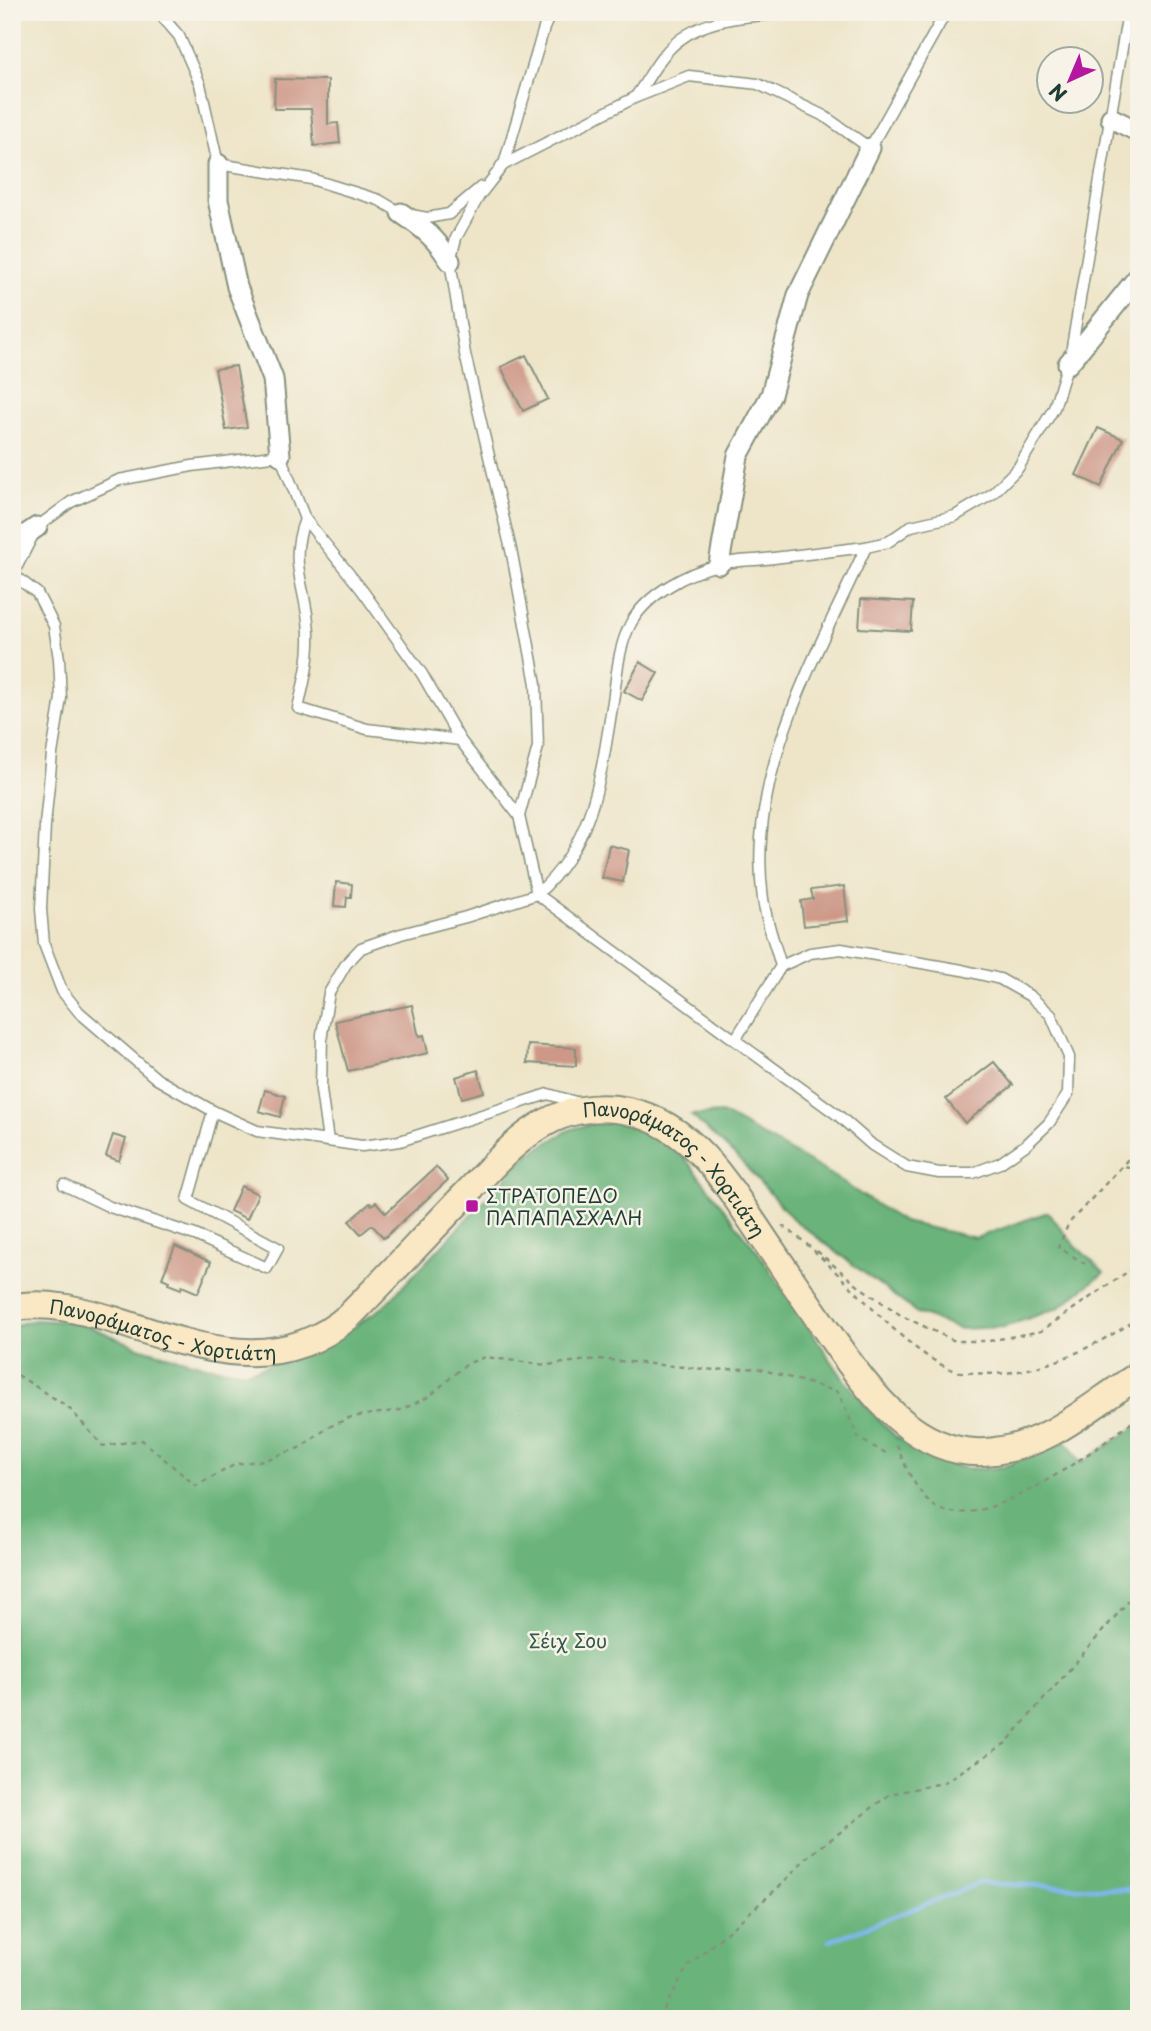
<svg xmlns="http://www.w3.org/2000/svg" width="1151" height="2031" viewBox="0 0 1151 2031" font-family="'Playpen Sans',sans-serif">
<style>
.forest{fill:#6ab47c;stroke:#447858;stroke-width:2}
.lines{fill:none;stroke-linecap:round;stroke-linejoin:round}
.stream{stroke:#81b8f1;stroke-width:4.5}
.building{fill:#cd9888}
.service-casing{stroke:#86917e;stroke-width:13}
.minor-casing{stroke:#86917e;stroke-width:23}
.secondary-casing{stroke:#86917e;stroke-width:30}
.path{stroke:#86917e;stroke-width:2.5;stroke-dasharray:5 5;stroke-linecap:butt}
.service{stroke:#fff;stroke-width:10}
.minor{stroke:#fff;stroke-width:19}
.secondary{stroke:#fae7c3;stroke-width:26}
.poi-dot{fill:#b5179e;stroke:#f7f3e8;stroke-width:2.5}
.labels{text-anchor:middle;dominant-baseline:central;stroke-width:5;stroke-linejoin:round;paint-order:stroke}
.street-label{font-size:19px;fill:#1f3d34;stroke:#f7f3e8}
.poi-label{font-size:19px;fill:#1f3d34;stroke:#f7f3e8;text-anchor:start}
.park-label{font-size:19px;fill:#335b47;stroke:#f7f3e8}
</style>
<rect width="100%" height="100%" fill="#f7f3e8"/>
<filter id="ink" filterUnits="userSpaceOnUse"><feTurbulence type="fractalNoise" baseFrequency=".0143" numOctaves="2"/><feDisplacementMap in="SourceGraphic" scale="14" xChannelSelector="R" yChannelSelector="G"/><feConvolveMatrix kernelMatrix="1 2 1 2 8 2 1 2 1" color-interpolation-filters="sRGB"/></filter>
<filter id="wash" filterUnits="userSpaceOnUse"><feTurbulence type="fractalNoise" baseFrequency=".00686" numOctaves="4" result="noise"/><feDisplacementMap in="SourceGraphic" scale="28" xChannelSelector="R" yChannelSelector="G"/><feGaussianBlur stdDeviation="1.57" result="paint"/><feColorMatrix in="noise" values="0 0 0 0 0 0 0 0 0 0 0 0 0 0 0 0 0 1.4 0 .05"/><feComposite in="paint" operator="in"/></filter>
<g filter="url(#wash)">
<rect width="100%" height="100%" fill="#eee5c9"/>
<g class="forest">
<polygon points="722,1113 825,1171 903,1222 976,1238 1048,1212 1072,1242 1104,1273 1058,1308 1004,1327 958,1329 917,1313 793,1219 739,1159 691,1115"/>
<polygon points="597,1122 617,1122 639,1128 658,1136 681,1153 760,1255 845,1381 873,1414 896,1437 949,1464 965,1468 981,1469 1003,1467 1066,1441 1081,1463 1139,1425 1139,2019 12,2019 12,1326 34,1320 80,1322 138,1347 206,1366 246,1372 321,1349 384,1306 529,1154 569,1130"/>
</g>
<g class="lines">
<polyline class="stream" points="830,1941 980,1883 1139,1890"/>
</g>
<g id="blocks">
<g class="building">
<polygon points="275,79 328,80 328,124 338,123 340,143 314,146 311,109 274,109"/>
<polygon points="526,355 548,399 523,411 501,367"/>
<polygon points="236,366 247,427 226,430 215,369"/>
<polygon points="1098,428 1123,439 1101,487 1076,475"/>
<polygon points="861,599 913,602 911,631 859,628"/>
<polygon points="640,662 658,673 642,701 624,691"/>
<polygon points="609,845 629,850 623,882 602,878"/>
<polygon points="336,882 352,884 351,897 347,897 346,907 334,906"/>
<polygon points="844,886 848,921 804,926 801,901 813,899 811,890"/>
<polygon points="412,1005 418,1033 420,1036 424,1035 428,1053 348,1071 335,1021"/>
<polygon points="528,1045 576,1048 576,1066 527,1063"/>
<polygon points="994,1062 1013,1085 965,1123 946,1099"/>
<polygon points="478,1070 484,1092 462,1098 456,1077"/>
<polygon points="265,1090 285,1096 280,1117 259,1111"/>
<polygon points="113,1135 126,1139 119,1161 106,1156"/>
<polygon points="436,1167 448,1180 384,1238 372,1225 361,1234 349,1221 370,1203 372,1205 376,1202 386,1213"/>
<polygon points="241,1186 258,1194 247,1219 230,1211"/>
<polygon points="175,1246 211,1262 198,1293 182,1286 181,1289 168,1284 169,1281 162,1278"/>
</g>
</g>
</g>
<g filter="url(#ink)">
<use href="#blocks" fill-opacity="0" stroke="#86917e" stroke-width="2"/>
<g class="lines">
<g class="service-casing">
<g id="service">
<polyline points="158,12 179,36 200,84 218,164 311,179 379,200 401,213 427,218 449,214 481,187"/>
<path d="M551 12 544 28 504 164 479 196 456 238 450 261 465 354 512 554 536 684 538 747 519 816 537 894C595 843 601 773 613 701 617 675 618 647 631 623 647 594 687 573 718 565 733 560 750 561 765 559 799 555 833 551 866 547"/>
<path d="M636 96C646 83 653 68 664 55 699 11 760 17 812 12"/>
<polyline points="501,166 634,98 689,76 758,84 824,116 870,148 946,12"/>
<path d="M305 519C289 560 303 580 308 621 312 651 305 679 298 708L367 729 460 740"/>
<polyline points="12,574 37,593 54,626 59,659 61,698 52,754 45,825 41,909 44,944 62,991 79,1012 157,1079 213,1111 257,1131 328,1141"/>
<polyline points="13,574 37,527 71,502 119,480 192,466 280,455 305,519 362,590 422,674 460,740 519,816"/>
<polyline points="735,1040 839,1116 872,1145 907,1167 939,1173 973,1173 1000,1163 1027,1144 1049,1123 1068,1094 1069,1057 1051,1015 1030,996 1000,979 962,970 841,949 810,953 781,966"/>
<path d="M579 1103 548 1094 400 1141 362 1146 328 1141 321 1090 322 1034 329 993 346 964 361 948 401 934 466 917 537 894 735 1040 781 966C775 944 766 921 763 899 745 775 817 655 866 547L888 542 911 526 955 516 992 494 1018 468 1054 408 1071 353 1128 12"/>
<polyline points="64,1185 110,1207 195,1235 267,1268 278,1248 188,1200 213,1111"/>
</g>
</g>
<g class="minor-casing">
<g id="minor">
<polyline points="1111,118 1139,132"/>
<polyline points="218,164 218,200 237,287 273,379 280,455"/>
<path d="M401 213C423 228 436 238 450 261"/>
<polyline points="1068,364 1139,276"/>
<polyline points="12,544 37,527"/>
<polyline points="719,564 738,456 771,395 798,295 870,148"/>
</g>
</g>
<g class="secondary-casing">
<g id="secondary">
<path id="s1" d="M12 1308C48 1300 83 1311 117 1321 195 1347 278 1378 349 1316 389 1276 427 1234 466 1194 490 1169 514 1140 545 1123 566 1111 592 1106 616 1109 685 1117 721 1175 756 1227 778 1260 800 1292 822 1324 862 1381 913 1463 995 1451 1052 1444 1092 1404 1139 1375"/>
</g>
</g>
<g class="path">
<polyline points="1125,1166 1139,1170"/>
<path d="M782 1226C807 1241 825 1262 846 1282 876 1311 914 1355 953 1370 959 1373 968 1372 974 1373 1032 1379 1091 1349 1139 1318"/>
<polyline points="817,1251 857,1285 902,1316 955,1341 989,1341 1041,1331 1139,1264"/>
<polyline points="1085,1264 1058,1247 1069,1223 1123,1165 1139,1146"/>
<polyline points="12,1381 16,1374 68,1407 103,1446 142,1440 196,1486 236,1464 265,1460 299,1448 329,1427 351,1417 401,1410 430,1396 466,1364 485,1357 546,1365 598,1359 715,1370 757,1368 838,1392 859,1439 886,1453"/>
<path d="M897 1445C904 1465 916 1491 933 1505 979 1539 1094 1450 1131 1423L1139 1415"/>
<polyline points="659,2019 687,1967 781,1885 805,1859 890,1794 943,1783 1006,1743 1139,1589"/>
</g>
<use href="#service" class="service"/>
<use href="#minor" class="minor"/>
<use href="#secondary" class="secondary"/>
</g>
</g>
<rect class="poi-dot" x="465" y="1199" width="14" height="14" rx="3.5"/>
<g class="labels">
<g class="street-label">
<text stroke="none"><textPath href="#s1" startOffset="784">Πανοράματος - Χορτιάτη</textPath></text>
<text stroke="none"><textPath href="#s1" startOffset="154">Πανοράματος - Χορτιάτη</textPath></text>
</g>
<g class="poi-label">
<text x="486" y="1195">ΣΤΡΑΤΟΠΕΔΟ<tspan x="486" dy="22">ΠΑΠΑΠΑΣΧΑΛΗ</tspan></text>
</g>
<g class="park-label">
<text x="568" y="1640">Σέιχ Σου</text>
</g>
</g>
<rect width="1151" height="2031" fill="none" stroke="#f7f3e8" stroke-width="42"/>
<g transform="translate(1070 80) rotate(224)"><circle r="33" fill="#f7f3e8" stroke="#a1aaa0" stroke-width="2"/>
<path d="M0-5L12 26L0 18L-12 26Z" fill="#b5179e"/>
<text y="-10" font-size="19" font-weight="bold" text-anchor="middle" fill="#1f3d34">N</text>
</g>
</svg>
